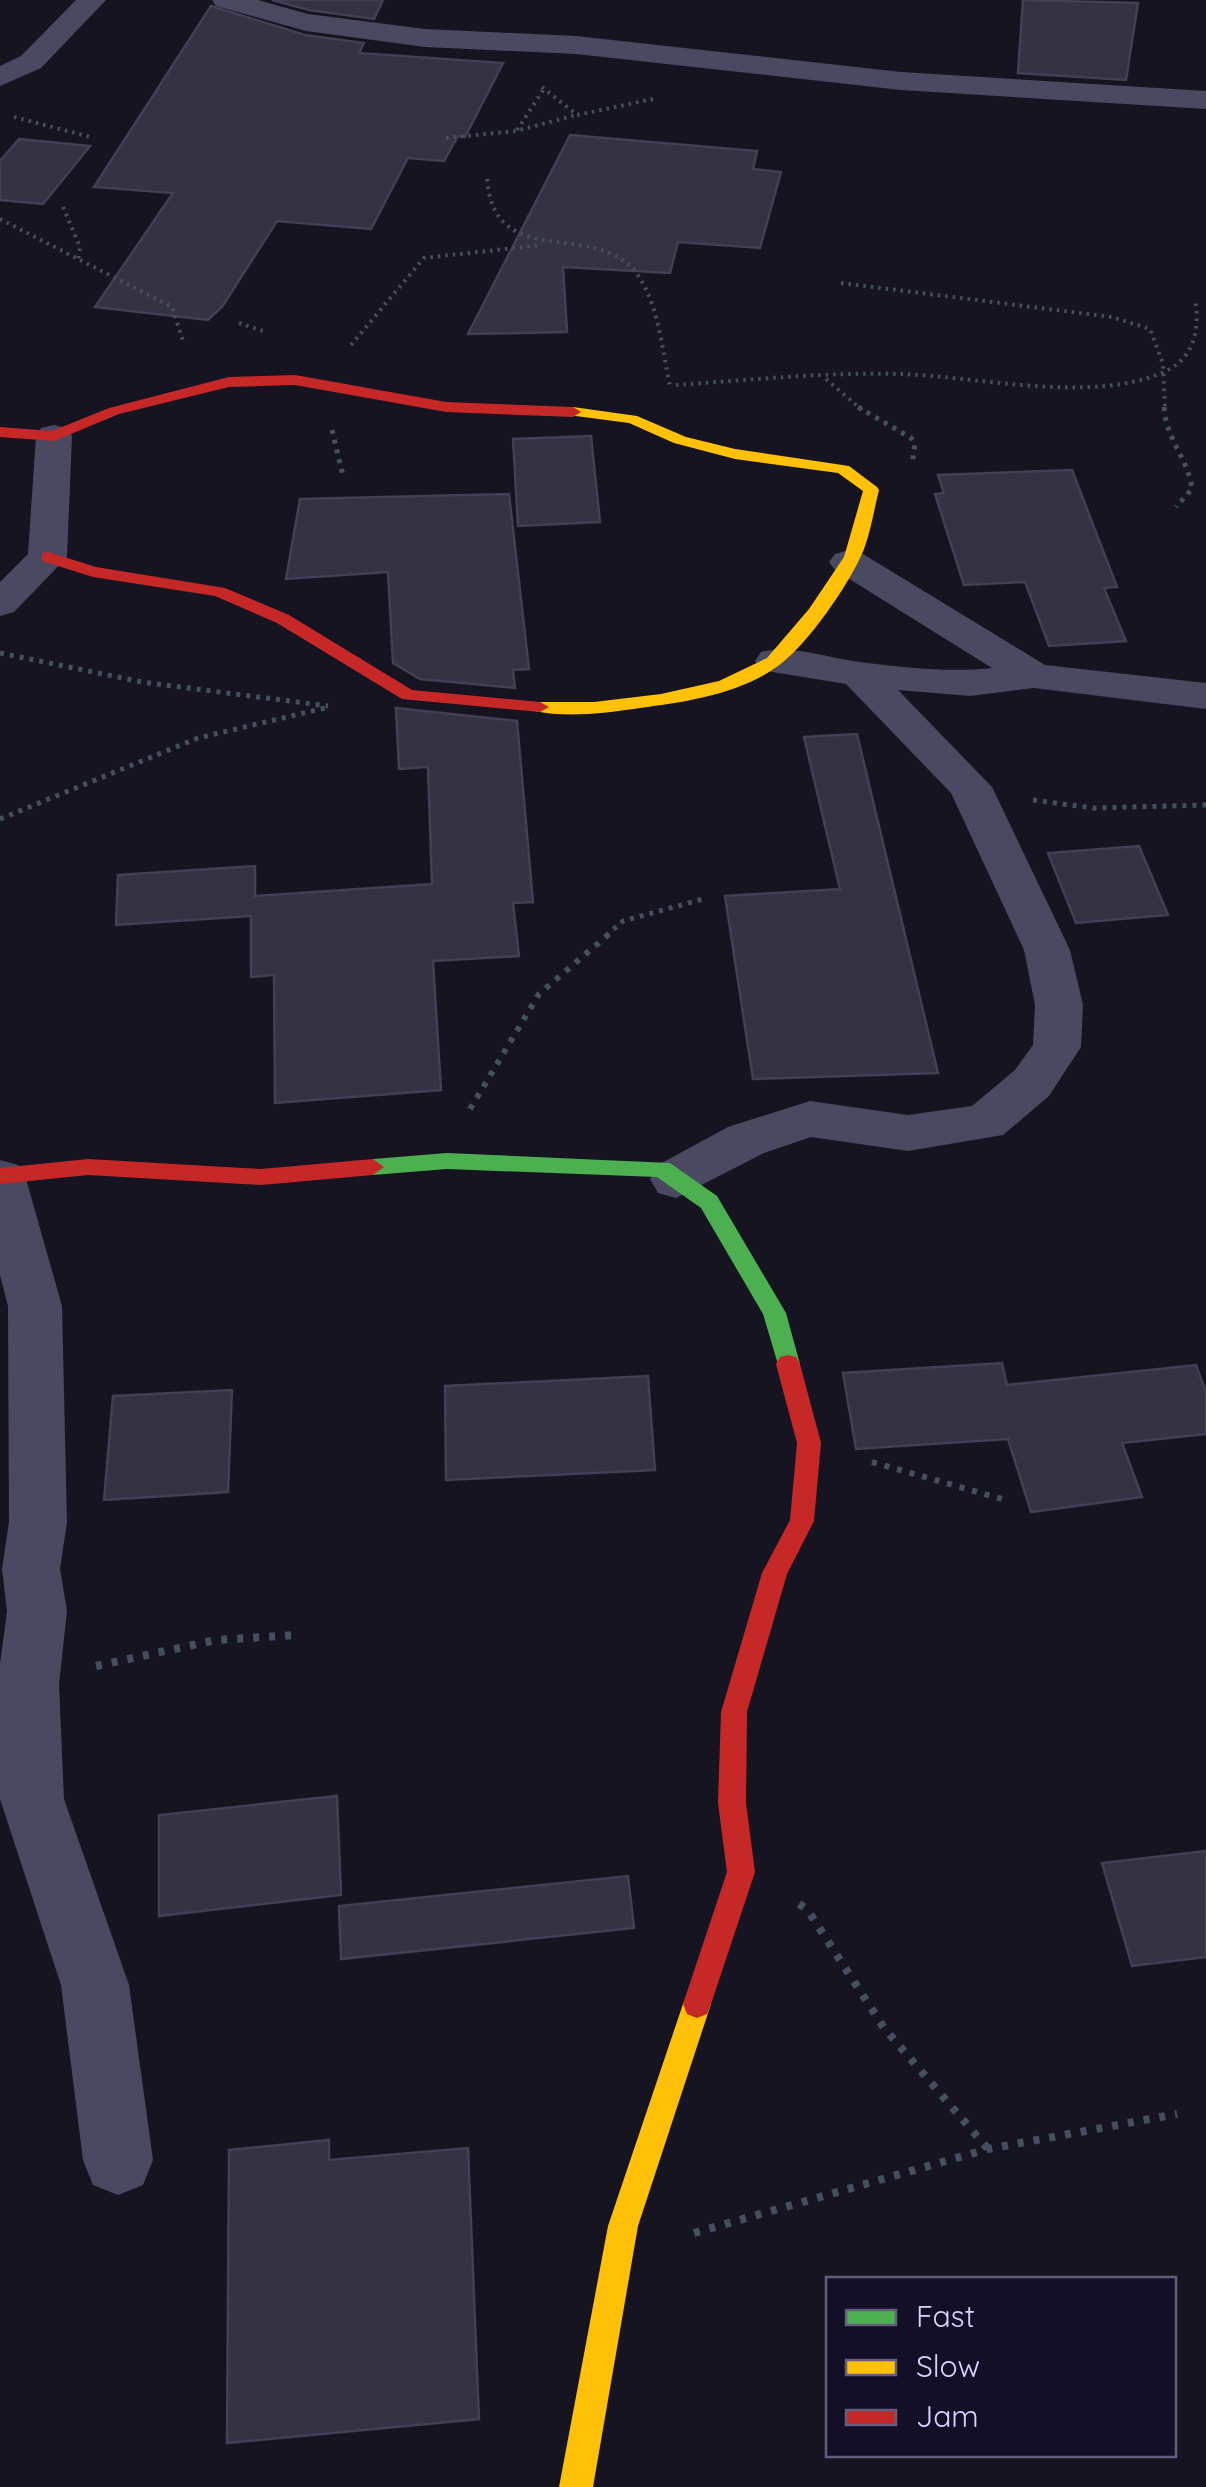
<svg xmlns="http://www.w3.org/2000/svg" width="1206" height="2487" font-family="Quicksand,sans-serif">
<rect width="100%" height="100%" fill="#161421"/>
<!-- building -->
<g fill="#343243" stroke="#433f54" stroke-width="2.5">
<polygon points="272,0 383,0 374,19 309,10"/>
<polygon points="1023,0 1138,3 1126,80 1018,73"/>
<polygon points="211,6 305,35 364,43 359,53 503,63 465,137 458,136 444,161 408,158 371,229 277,221 222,307 208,320 95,307 173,193 94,187"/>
<polygon points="570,135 757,151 753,169 781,172 760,248 678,242 670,273 563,267 567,332 468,334"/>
<polygon points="19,139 90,146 43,204 0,200 0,161"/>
<polygon points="591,436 600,522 518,526 513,439"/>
<polygon points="1072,470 1117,587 1104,588 1126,641 1049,646 1025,582 964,585 935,494 944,493 938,475"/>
<polygon points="509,494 529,669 513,670 515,688 420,679 393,663 388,572 286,579 300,499"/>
<polygon points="396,708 517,721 533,902 513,903 519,956 433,961 441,1090 275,1103 274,975 251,977 251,916 116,925 118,875 255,866 255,896 432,884 428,767 399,769"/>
<polygon points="857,734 938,1073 753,1079 725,896 840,889 804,737"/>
<polygon points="1139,846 1168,915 1076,923 1048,853"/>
<polygon points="1002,1363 1007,1385 1196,1365 1206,1392 1206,1434 1122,1443 1142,1497 1031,1512 1008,1439 856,1449 843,1373"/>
<polygon points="648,1376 655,1470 446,1480 445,1386"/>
<polygon points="232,1390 228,1492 104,1500 113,1396"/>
<polygon points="337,1796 341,1895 159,1916 159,1815"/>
<polygon points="1206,1851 1206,1957 1132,1966 1102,1863"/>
<polygon points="628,1876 634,1928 341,1959 339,1906"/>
<polygon points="329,2140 329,2160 468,2148 479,2419 227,2443 229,2150"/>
</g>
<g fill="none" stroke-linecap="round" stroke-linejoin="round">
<!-- path-far3 -->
<g stroke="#44505f" stroke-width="4" stroke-dasharray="2.5 5" stroke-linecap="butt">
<polyline points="542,87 577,115 653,99"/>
<polyline points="14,117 94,138"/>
<polyline points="517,130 544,89"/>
<polyline points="446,138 516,131 576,115"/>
<path d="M487,179C494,270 588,222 632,268C658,296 662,350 670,386"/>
<polyline points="63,207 80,247 78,260"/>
<polyline points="0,219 172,307 184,344"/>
<polyline points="841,283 1112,317 1150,329 1163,364 1165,410"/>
<polyline points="239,323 266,332"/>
<polyline points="351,345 424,258 541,245"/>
<polyline points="826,379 862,410"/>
<path d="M676,385C750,380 825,372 899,374C978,376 1092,405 1166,371C1195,357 1200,328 1195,299"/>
</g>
<!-- path-far2 -->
<g stroke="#44505f" stroke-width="5" stroke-dasharray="4 6" stroke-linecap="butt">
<polyline points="858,407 911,438 915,444 912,465"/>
<path d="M1164,407C1166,440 1188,458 1192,489L1176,507"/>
<polyline points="332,430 343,476"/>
<polyline points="0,653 142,682 328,706"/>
<polyline points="1033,800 1093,808 1206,805"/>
<polyline points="0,819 198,738 325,708"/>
<polyline points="606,936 623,921 703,899"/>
</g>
<!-- path-far1 -->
<g stroke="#44505f" stroke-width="6" stroke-dasharray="5 8" stroke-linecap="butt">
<polyline points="470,1109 539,994 609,934"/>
<polyline points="872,1462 1002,1499"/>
</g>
<!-- path -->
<g stroke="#44505f" stroke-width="8" stroke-dasharray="6 10" stroke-linecap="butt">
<polyline points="96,1666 216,1640 297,1635"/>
<polyline points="799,1904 807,1909 884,2028 988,2149"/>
<polyline points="694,2233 988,2149 1177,2114"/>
</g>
<!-- street -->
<g fill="#4a4962" fill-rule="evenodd">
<polygon points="76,0 106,0 41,68 0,86 0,66 21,56"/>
<polygon points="212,0 258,0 308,14 425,29 576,36 901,72 1206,91 1206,109 901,90 576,54 425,47 306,31 216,6"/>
<polygon points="54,425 67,428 72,436 67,557 14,612 0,616 0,582 28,554 36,436 41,428"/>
<path d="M849,550L863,554L1045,665L1206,683V709L1034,688L970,696L898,690L992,787L1070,950L1083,1005L1081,1047L1049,1096L1003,1135L908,1151L811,1137L764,1153L676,1198L658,1193L650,1179L658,1165L728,1127L810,1101L908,1115L972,1106L1015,1070L1033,1045L1035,1005L1024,950L951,793L846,684L761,670L755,661L761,652C789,645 823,656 853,661C897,667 948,673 992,668L835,570L829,562L835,554Z"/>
<polygon points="0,1160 18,1165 26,1179 62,1306 67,1522 60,1569 67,1611 59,1684 64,1799 129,1985 153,2160 143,2185 118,2195 93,2185 83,2160 61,1985 0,1799 0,1664 7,1611 2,1569 9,1522 8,1306 0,1275"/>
</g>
<!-- fast -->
<polygon fill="#4caf50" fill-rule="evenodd" points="447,1153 670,1163 717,1196 786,1313 800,1364 796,1371 780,1371 763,1314 701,1208 657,1177 447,1169 373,1175 362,1167 373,1159"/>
<!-- slow -->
<g fill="#ffc107" fill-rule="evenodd">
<path d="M573,407L637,416L686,437L735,449L849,466L877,487L879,490C874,510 871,530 864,549C851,582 807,646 778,666C740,694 686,702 640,708C607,713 567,718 534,711V703L540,702H594L661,694L719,681L767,658L809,609L844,557L863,491L838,473L735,459L674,443L629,423L568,415L565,412Z"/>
<polygon points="697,1990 707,1994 711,2004 638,2226 593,2487 559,2487 608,2226 683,2004 687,1994"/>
</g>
<!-- jam -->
<g fill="#c62828" fill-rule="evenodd">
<polygon points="295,375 446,402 573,407 581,412 573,417 446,412 295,385 229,387 119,414 54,441 0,437 0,427 52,431 109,408 229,377"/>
<polygon points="48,552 96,567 225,588 289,615 412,690 540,702 549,707 540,712 402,699 277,623 215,596 93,577 42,561 42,553"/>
<polygon points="88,1159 261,1169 373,1159 384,1167 373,1175 261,1185 88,1175 0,1184 0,1168"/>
<polygon points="788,1355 796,1357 800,1364 821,1443 814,1521 787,1574 747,1712 746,1803 755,1872 711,2004 707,2014 697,2018 687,2014 683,2004 727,1872 718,1803 721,1712 762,1573 790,1520 797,1443 776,1364 780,1357"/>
</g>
</g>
<!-- legend -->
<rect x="826" y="2277" width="350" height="180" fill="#130f26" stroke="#625e7d" stroke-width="2.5"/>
<rect x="846" y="2310" width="50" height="15" fill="#4caf50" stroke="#625e7d" stroke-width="2.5"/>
<text x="916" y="2327" font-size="30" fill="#d9d4ff">Fast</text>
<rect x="846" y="2360" width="50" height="15" fill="#ffc107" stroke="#625e7d" stroke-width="2.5"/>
<text x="916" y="2377" font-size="30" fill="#d9d4ff">Slow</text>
<rect x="846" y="2410" width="50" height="15" fill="#c62828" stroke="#625e7d" stroke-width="2.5"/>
<text x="916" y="2427" font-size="30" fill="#d9d4ff">Jam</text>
</svg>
